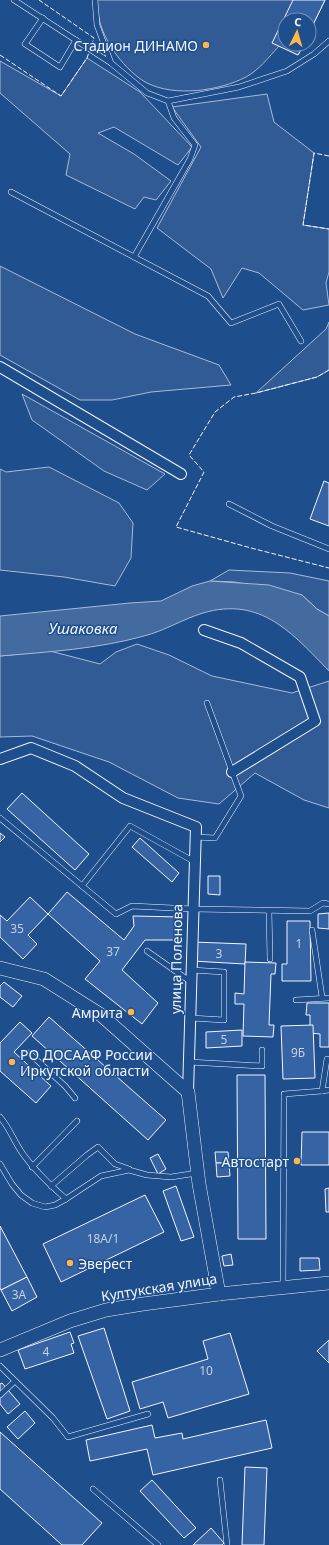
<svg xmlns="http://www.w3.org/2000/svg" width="329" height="1545" font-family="'Noto Sans',sans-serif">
<rect width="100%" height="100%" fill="#1f4e8c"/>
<!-- green -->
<g fill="#305b95" stroke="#a8bbd7">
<path d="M97,0H325L309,33V20H285V44H304L298,55L279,46C269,57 259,70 246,77C219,91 175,97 147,83C126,72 103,41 99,18C97,13 98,6 97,0Z"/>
<polygon points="87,58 140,92 192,147 178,165 114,127 98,133 134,154 171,181 156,200 144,197 135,209 66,175 70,154 0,93 0,61 61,96"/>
<polygon points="267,94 274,122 314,153 303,225 329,229 329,272 326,283 329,305 303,310 259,273 242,268 223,298 211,269 157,228 201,147 172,107"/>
<polygon points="0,266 135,334 219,365 231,385 151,392 112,400 80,400 0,355"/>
<polygon points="329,322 329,370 317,377 256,393 326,329"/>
<polygon points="22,394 165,474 147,490 104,471 32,420"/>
<polygon points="49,467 119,503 133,523 131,558 115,586 64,577 0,570 0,469 6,472"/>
<polygon points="229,570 290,573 329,581 329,616 317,609 302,595 235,582 210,581"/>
<polygon points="137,644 169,655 212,676 292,693 329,681 329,808 304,800 255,773 219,804 178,798 109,762 32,736 0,737 0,656 50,651 100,664 116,652"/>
</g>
<!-- water -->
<path fill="#446ba0" stroke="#a8bbd7" d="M210,581L269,585L302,595L317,609L329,616V671C292,633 261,596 203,613C183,619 164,631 144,636C97,649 48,652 0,656V616L130,603L161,601L192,586Z"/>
<!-- building -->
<g fill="#3563a3" stroke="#f2f6ff">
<polygon points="293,0 325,0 309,33 309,20 285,20 285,44 304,44 298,55 272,43"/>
<polygon points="324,481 329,483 329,526 310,519"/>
<polygon points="22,793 89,854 75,870 7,809"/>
<polygon points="0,833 5,837 0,842"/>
<polygon points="140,838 179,873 172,882 132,847"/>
<polygon points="208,876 220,876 220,895 208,894"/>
<polygon points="67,892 124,940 134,926 133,916 181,917 179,940 145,940 122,970 158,1003 142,1024 85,979 100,961 48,914"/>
<polygon points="30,897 48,914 28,935 37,944 23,959 0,937 0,915 7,921"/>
<polygon points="329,913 329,929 318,928 318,914"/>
<polygon points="287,921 310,921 311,981 282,981 282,964 287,964"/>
<polygon points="193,942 246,944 245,964 192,961"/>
<polygon points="245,962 276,963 275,974 271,974 269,1025 274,1025 273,1037 243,1036 244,1004 235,1004 235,993 244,994"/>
<polygon points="4,982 22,996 13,1007 0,997 0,986"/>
<polygon points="307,1003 329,1003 329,1047 320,1047 320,1034 310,1033 310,1015 306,1015"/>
<polygon points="49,1017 166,1120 148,1140 32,1036"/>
<polygon points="20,1022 32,1033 14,1052 51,1086 36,1103 0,1071 0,1043"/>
<polygon points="313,1025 315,1078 283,1079 281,1026"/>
<polygon points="242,1030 242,1046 206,1048 206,1032"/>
<polygon points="237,1075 265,1075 266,1239 238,1239"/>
<polygon points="302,1132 329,1132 329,1165 301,1165"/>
<polygon points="215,1152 228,1152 229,1163 216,1163"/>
<polygon points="158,1154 166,1169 158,1174 150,1158"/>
<polygon points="216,1163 229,1163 230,1176 217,1177"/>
<polygon points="176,1186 194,1237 181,1241 163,1191"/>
<polygon points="329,1188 329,1212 326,1212 325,1189"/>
<polygon points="145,1195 164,1232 61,1282 43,1244"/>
<polygon points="0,1226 27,1277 1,1290 0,1288"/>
<polygon points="231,1254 233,1265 224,1266 222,1256"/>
<polygon points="300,1258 319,1258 320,1270 300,1271"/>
<polygon points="27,1277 37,1297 12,1311 1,1290"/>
<polygon points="104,1328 130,1411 107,1419 78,1336"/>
<polygon points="70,1332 74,1343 71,1344 74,1353 25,1369 18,1350"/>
<polygon points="230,1333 249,1394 168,1418 163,1402 140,1409 132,1382 208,1359 203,1341"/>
<polygon points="329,1340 329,1363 317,1351"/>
<polygon points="2,1383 20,1404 8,1414 0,1404 0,1384"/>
<polygon points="25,1411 35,1423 18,1439 7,1427"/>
<polygon points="266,1420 272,1448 153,1475 147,1449 90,1461 86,1440 152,1425 155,1438 182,1433 183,1439"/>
<polygon points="0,1432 102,1523 82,1545 62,1545 0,1489"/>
<polygon points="245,1467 267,1468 264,1545 242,1545"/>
<polygon points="152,1480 196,1528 184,1538 140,1491"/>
<polygon points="211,1528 224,1543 222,1545 193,1545"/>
</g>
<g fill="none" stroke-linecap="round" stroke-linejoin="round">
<defs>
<g id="service">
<polyline points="14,0 111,63 147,93 168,101 239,87 287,71 314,54 329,41"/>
<polyline points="95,0 97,25 111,63"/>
<polyline points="43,18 25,44 60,67 76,40"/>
<polyline points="11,192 208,296 231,323 279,304 301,341"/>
<polyline points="134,257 190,159 195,145 174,118 168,101"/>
<polyline points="229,504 272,526 329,549"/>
<polyline points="0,818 116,914 132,906 193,909 310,911 323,903 329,904"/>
<polyline points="195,837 215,838 241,796 207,703"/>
<polyline points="82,886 130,826 195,862"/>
<polyline points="269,911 270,959"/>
<polyline points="312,930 322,997"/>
<polyline points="147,951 191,982"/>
<polyline points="296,1000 329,998"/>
<polyline points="191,1018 224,1020 224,972 191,970"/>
<polyline points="29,1053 65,1086 75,1098"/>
<polyline points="189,1062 262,1066 262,1050"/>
<polyline points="322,1091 329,1090"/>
<path d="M0,1117C10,1128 14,1142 23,1154C35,1171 50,1185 66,1199"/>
<polyline points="0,1164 12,1184 21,1195 32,1203 45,1207 55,1205 66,1199 101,1176 129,1170 147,1175 171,1177 197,1173"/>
<polyline points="32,1167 77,1121"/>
<polyline points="51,1186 87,1155 98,1147 115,1164 129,1169"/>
<polyline points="283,1287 284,1094 322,1091 327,1059"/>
<polyline points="0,1366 53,1418 68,1437 148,1414"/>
<polyline points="0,1395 15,1381"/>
<polyline points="220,1480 227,1545"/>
<polyline points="93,1489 158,1545"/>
</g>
<g id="minor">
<polyline points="0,367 181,474"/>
<polyline points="204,630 241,643 300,677 315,721 232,772"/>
<polyline points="0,759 31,748 75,766 123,798 196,827 188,1092"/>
</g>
<g id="tertiary">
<polyline points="0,968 44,979 101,1015 188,1092 199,1184 219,1294"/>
<polyline points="0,1350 70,1321 106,1310 143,1304 219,1294 329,1283"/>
</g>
</defs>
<!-- service casing -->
<use href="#service" stroke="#f2f6ff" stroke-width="6"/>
<!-- minor casing -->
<use href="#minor" stroke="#f2f6ff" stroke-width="12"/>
<!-- tertiary casing -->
<use href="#tertiary" stroke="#f2f6ff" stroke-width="14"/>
<!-- service -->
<use href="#service" stroke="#1f4e8c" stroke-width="5"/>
<!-- minor -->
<use href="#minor" stroke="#1f4e8c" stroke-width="10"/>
<!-- tertiary -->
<use href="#tertiary" stroke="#1f4e8c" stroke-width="13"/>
<!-- fence -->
<g stroke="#f2f6ff" stroke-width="1" stroke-dasharray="5 2" stroke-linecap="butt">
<polyline points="0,55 61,96 87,58 94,38 39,0"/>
<polyline points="329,156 314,153 303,225 329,229"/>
<polyline points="329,370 317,377 256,393 234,397 215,412 189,455 204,472 176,527 251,548 329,568"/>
</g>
</g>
<!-- markers -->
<g fill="#ffb74d" stroke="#1f4e8c" stroke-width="1.5">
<circle cx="206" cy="45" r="4"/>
<circle cx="131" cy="1012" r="4"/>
<circle cx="12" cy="1062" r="4"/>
<circle cx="297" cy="1161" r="4"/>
<circle cx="70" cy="1263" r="4"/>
</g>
<g text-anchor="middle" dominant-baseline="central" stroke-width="3" stroke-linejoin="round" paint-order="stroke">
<!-- number labels -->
<g font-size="12" fill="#c3d1e8">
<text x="17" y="928">35</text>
<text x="299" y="943">1</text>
<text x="113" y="951">37</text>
<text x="219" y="953">3</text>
<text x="224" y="1039">5</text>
<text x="298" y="1052">9Б</text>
<text x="103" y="1238">18А/1</text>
<text x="19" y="1294">3А</text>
<text x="46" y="1351">4</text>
<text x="206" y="1370">10</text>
</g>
<!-- poi labels -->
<g font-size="14" fill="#f2f6ff" stroke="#1f4e8c" text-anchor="end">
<text x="198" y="45">Стадион ДИНАМО</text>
<text x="123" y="1012">Амрита</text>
<text x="20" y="1054" text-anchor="start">РО ДОСААФ России<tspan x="20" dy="16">Иркутской области</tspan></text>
<text x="289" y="1161">Автостарт</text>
<text x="78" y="1263" text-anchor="start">Эверест</text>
</g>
<!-- street labels -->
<g font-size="14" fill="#f2f6ff" stroke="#1f4e8c">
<text transform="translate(176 959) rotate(-89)">улица Поленова</text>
<text transform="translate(159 1287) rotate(-9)">Култукская улица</text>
</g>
<!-- water labels -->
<g font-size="15" font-style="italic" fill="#f2f6ff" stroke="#1f4e8c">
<text x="83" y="628">Ушаковка</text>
</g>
</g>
<!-- north arrow -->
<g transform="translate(297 32) rotate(5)"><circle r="19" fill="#1f4e8c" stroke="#7391ba"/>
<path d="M0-3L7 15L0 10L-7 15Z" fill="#ffb74d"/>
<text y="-6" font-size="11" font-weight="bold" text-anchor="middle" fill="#f2f6ff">С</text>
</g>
</svg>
